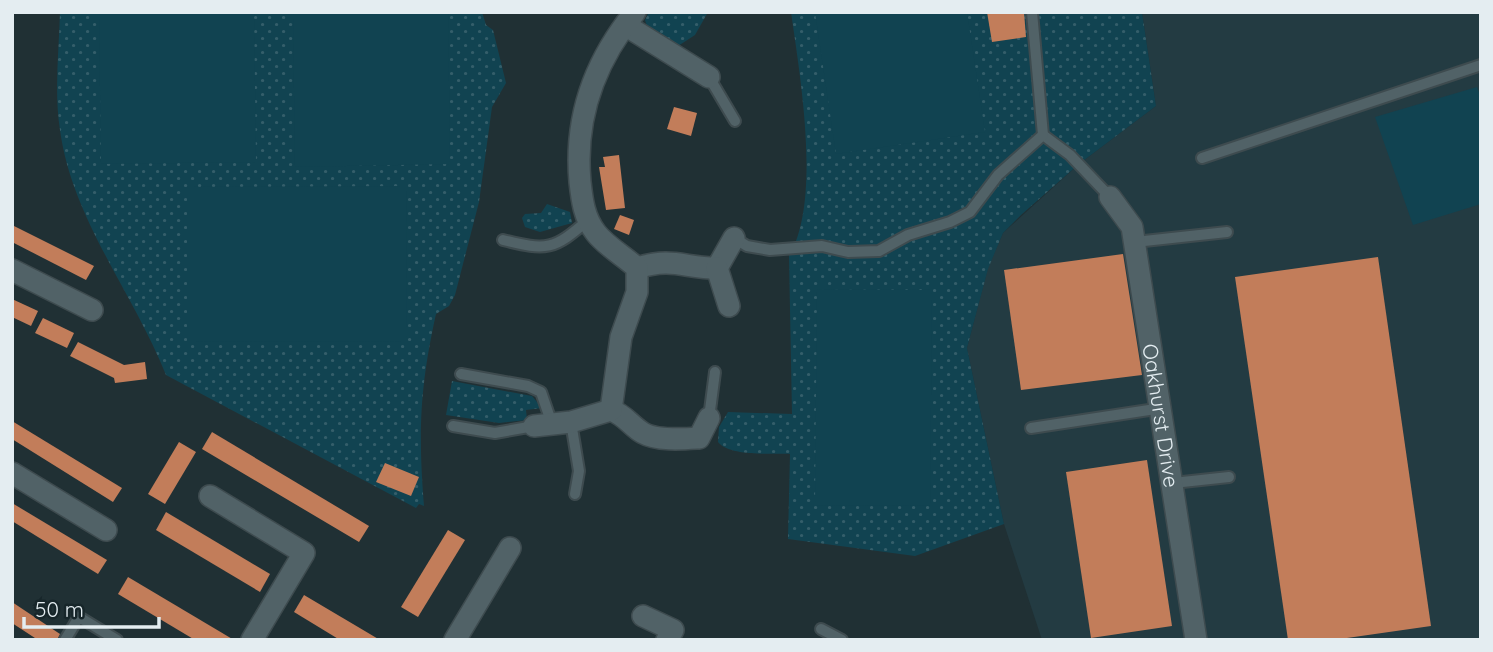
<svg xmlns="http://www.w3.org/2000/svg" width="1493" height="652" font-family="Quicksand,sans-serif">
<defs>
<pattern id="grass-dots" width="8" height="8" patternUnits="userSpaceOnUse" patternTransform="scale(1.75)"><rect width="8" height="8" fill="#114351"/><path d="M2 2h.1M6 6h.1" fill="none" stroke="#345e6a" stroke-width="1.8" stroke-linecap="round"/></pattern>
</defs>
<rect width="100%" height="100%" fill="#203034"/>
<!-- built -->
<polygon fill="#233b42" points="1142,12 1481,12 1481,640 1042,640 1004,524 967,348 988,268 1003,233 1079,164 1156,106"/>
<!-- grass -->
<g fill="url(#grass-dots)">
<path d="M60,12H482L486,25L493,30L506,83L492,107L479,202L455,295L449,306L436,314C420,386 418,432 424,506L419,504L416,508L166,375C134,294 72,219 60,130C54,92 59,51 60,12Z"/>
<polygon points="649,12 708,12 695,35 678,46 647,26 645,20"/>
<path d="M791,12H1142L1156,106L1079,164L1021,215L1003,233L988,269L967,348L1004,524L915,556L788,539L790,454C772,453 730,457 718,442L719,427L728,412L792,414L789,256C822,200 800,76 791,12Z"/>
<polygon points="547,204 570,212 572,223 540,232 525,227 522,218 525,214 541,213"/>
<polygon points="452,381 532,396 542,408 526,410 527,420 499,423 446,415"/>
</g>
<!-- garden -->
<g fill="#114351">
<polygon points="99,12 254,12 256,162 101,164"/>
<polygon points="293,12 448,12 450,164 295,167"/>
<polygon points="815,12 967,12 985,132 836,154"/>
<polygon points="1477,87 1481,98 1481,204 1413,225 1375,117"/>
<polygon points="406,186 407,341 187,342 187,187"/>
<polygon points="817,289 932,290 930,506 815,505"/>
</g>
<!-- building -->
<g fill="#c27d5a">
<polygon points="987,12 1024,12 1026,37 992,42"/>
<polygon points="674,107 697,113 691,136 667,129"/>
<polygon points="619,155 625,208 606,210 599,167 605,167 603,157"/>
<polygon points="620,215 634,220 629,235 614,229"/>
<polygon points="12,225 94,266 86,280 12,242"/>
<polygon points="1123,254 1142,375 1021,390 1004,270"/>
<polygon points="1378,257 1431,626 1333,640 1288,640 1235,277"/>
<polygon points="12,299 38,311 31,326 12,317"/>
<polygon points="43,318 74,333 67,348 35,333"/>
<polygon points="78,342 124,365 145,362 147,379 115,383 114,378 70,356"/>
<polygon points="12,421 122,488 113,502 12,439"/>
<polygon points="212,432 369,526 359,542 202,449"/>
<polygon points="179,442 196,452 165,504 148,494"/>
<polygon points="1147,460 1172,626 1091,638 1066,472"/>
<polygon points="385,463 419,477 411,496 376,482"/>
<polygon points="12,503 107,560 98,574 12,521"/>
<polygon points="166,512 270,574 260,592 156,530"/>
<polygon points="448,530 465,540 418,617 401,607"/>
<polygon points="128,577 234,640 195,640 118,594"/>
<polygon points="304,595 380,640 340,640 294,612"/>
<polygon points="12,602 60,634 57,640 38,640 12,623"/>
</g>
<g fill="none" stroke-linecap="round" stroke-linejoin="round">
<defs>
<g id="lane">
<polyline points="709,77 735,121"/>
<polyline points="1043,135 1070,155 1110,197"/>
<polyline points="1202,158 1481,65"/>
<polyline points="734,238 747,246 770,250 822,246 848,252 879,251 908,235 950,222 970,212 998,175 1043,135 1032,12"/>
<path d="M503,240C547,251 554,250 588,220"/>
<polyline points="1135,242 1227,232"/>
<polyline points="461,374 528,386 541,392 552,424"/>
<polyline points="709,418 715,372"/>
<polyline points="571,422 579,471 575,494"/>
<polyline points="453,426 495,433 534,426"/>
<polyline points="1031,428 1162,408"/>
<polyline points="1173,483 1229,477"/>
<polyline points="821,629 842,640"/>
<polyline points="65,640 79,617 117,640"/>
</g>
<g id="street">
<polyline points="625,25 709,77"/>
<path id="s1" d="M1110,197L1132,227L1196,640"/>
<path d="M637,268C673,257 684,268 717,268L734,238"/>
<polyline points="717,268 729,306"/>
<polyline points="12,270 92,310"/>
<path d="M611,410C625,415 631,426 643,433C657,441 683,439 699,438L709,418"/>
<path d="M534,426L571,422L611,410L621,337L637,292V268C624,256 606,246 596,233C584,218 582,200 580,182C574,117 594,62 635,12"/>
<polyline points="12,473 106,530"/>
<polyline points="210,496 304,553 252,640"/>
<polyline points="643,616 673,630 667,640"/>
<polyline points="455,640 510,548"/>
</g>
</defs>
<!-- lane casing -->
<use href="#lane" stroke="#3e4b4f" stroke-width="14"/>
<!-- street casing -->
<use href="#street" stroke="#3e4b4f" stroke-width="24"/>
<!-- lane -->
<use href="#lane" stroke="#516267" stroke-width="10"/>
<!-- street -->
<use href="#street" stroke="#516267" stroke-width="21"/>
</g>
<g text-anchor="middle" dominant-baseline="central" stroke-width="7" stroke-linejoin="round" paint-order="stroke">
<!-- street labels -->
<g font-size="21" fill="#e4edf1" stroke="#17262a">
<text stroke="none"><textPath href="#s1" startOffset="228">Oakhurst Drive</textPath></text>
</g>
</g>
<!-- border -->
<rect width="1493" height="652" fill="none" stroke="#e4edf1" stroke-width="28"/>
<!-- scale -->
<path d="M24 617v10h135v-10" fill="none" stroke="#e4edf1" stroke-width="3.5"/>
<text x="35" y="617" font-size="21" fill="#e4edf1" stroke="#17262a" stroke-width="5" paint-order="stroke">50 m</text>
</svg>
